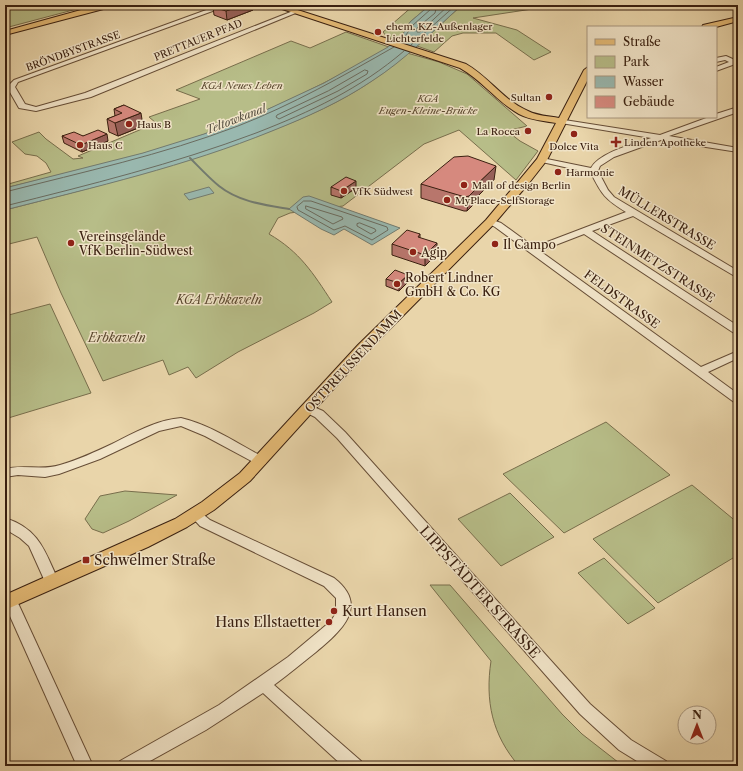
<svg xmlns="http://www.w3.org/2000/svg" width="743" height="771" font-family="'Libre Caslon Text',serif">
<rect width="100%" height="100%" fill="#e9d5aa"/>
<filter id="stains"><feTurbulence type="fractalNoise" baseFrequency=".005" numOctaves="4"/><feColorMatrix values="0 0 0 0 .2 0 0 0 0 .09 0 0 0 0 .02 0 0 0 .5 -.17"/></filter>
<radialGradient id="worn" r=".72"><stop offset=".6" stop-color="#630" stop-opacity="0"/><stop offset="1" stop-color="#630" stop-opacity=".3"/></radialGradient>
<!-- green -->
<g fill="#b7bd88" stroke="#786e4c">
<polygon points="5,5 92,5 5,28"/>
<polygon points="414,5 430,5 410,22 403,34 397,40 387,37 383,32"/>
<polygon points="462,5 577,5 570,8 552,6 473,18 517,30 551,52 534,60 496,33 463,33 452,36 434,52 417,46"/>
<path d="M346,32L389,47C330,82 269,112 205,134C140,157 72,172 5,188V185L51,172L46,163L37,156L25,154L12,142L39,132L46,139L73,159L83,158L78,156L156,123L149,117L200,99L176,90L291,41L310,48Z"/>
<path d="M407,53L439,62L467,74L527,126L507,131L520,141L538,151L516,180L459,130L424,144L343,206L290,213L278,218L269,234C300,252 313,273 332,302L314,313L238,352L196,378L188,367L169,375L163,360L103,381L61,293L37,237L5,245V210C90,188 175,167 257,136C311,116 364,93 407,53Z"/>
<polygon points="50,304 91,393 5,419 5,316"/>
<polygon points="606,422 670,475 564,533 503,474"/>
<polygon points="692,485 738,523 738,555 658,603 593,539"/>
<polygon points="125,491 177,495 129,521 103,533 92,529 85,519 100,496"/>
<polygon points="510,493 554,537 501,566 458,519"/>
<polygon points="604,558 655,608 628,624 578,573"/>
<path d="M430,585H450L562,714L582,734L623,766H519C492,735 485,701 491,661Z"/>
</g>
<!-- water -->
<g fill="#99b8af" stroke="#737b6f">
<path d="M430,5H462C433,31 405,60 372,81C341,102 307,117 272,131C186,166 95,187 5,210V188L143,153L204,134L264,111L324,83L388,47L403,34L410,22Z"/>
<polygon points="209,187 214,193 189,200 184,194"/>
<polygon points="309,196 312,197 400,228 372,245 344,229 334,235 321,229 289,209 303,197"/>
</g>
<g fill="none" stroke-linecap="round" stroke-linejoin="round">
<!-- shore -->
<g stroke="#6a6c60" stroke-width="1">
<polyline points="437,5 435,13 417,28 417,32 420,32 449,5"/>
<polyline points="401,42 413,25 431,9 432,5"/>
<polyline points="411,45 456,5"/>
<polygon points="365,70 368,71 367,74 338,91 279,119 276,117 277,115 328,91"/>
<path d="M5,192C83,172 162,155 238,126C292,105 343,76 394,47"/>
<polygon points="304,201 311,201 387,227 388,230 372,240 345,226 334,230 298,210 297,207"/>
<path d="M5,206C89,185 174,164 256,133C310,112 360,89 404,51"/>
<polygon points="306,206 342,217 343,219 333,224 306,209"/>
<polygon points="360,223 375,229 376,231 371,234 357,226 357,224"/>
</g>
<!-- stream -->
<path stroke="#737b6f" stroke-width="2" d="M190,158C199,167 209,178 219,186C239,202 265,205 289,209"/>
<defs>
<g id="minor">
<polygon points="220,5 229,5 18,82 15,87 25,104 36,107 85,93 293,11 298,12 91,97 36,111 19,108 7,87 14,80"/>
<polygon points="726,56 737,61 738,63 716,71 716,67 729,62 725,60 716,62 716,58"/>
<path d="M738,107V112L669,136L738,148V152L661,140L614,157L600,166L598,171L608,190L614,197L738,271V278L633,216L592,231L738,326V334L734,333L584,234L540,251L701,367L738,351V358L708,372L738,394V403L734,402L495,227L486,222L490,219L501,223L534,247L626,212C605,199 602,195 591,173L542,162L538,160L542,158L591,168C600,152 634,144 651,138L561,123H558V119L660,135L709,117H716V114Z"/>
<polygon points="309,405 323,411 345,432 590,704 631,740 666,761 668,766 645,766 619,750 580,714 337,438 315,417 305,412 303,409 305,406"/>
<path d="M181,418C211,425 238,444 265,458L267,461L265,464L261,465L257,464L205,436L181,426L159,431L100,459L59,474L45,477L18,475L5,477V469C23,464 42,471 60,465C78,460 95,452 112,444C134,433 156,420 181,418Z"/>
<path d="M195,509L199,511L210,520L334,578C370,606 341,631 316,652C302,663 289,674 274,685L361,761L363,766H343L263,693L206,730L141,766H118L120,761L219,705L288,657L331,621L336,613V598L324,586L200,526L189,514L191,511Z"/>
<path d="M5,518C40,529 45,552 59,582L57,586L52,588L47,586L29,546L20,538L5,529Z"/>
<polygon points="10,595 15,597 17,601 93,766 77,766 5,605 5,597"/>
</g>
<g id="major">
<polygon points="99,5 112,5 111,7 5,35 5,31"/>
<path d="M270,5H282L466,64C489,77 504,101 528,111C538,116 549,116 559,118L584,70L588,67V79L547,160L529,183L494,224L368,351L250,481L214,510L187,527L148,547L5,610V595L175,519L202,502L240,473L358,345L486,220L537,159L556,123C544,121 530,120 519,114C497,102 482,80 460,68Z"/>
<polygon points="738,17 738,21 716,27 702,27 703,25"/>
</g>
</defs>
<!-- minor casing -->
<use href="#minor" stroke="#664d36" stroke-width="2"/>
<!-- major casing -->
<use href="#major" stroke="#3a2010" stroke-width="2"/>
<!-- minor -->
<use href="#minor" fill="#f1e4c8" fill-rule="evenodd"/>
<!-- major -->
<use href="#major" fill="#e4ba75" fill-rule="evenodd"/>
</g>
<!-- wall -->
<g fill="#b8766c" stroke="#3a2010">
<polygon points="218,5 253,5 253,10 227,20 214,15 213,7"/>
<polygon points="124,105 143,126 118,136 109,132 107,119 115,116 114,109"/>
<polygon points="62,136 83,136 108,141 82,152 64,143"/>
<polygon points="494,180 475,199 475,203 467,211 464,211 421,198 421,184"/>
<polygon points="331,187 356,188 341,198 331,195"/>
<polygon points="420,234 420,238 437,254 425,266 392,255 392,244"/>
<polygon points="408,275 408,282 399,291 386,286 386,279"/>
</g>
<!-- shaded-wall -->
<g fill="#966058" stroke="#3a2010">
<polygon points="243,5 253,5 253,10 227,20 226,11"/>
<polygon points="141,113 143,126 118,136 115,123"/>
<polygon points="107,134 108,141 82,152 81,145"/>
<polygon points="496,166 494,180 475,199 475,203 467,211 469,196 473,188"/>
<polygon points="356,181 356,188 341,198 341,191"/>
<polygon points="437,243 437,254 425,266 425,255"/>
<polygon points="408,275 408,282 399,291 399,283"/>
</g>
<!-- building -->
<g fill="#d6897e" stroke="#3a2010">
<polygon points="218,5 243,5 226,11 213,7"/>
<polygon points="124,105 141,113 115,123 107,119 122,113 114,109"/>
<polygon points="98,130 107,134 81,145 62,136 74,132 83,136"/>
<polygon points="468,156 496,166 473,188 476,189 469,196 465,197 421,184 454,157"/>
<polygon points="346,177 356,181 341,191 331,187"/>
<polygon points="407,230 420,234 418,237 437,243 425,255 392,244"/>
<polygon points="395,270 408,275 399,283 386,279"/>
</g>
<!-- markers -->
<g fill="#8f2418" stroke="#f1e4c8" stroke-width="1.5">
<circle cx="378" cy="32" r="4"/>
<circle cx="549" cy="97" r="4"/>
<circle cx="129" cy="124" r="4"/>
<circle cx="528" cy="131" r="4"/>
<circle cx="574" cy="134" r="4"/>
<path d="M614 136h4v4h4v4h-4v4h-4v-4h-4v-4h4z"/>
<circle cx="80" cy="145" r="4"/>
<circle cx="558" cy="172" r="4"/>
<circle cx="464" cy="185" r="4"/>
<circle cx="344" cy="191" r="4"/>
<circle cx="447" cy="200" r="4"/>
<circle cx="71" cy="243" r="4"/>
<circle cx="495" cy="244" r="4"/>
<circle cx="413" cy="252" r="4"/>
<circle cx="397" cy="284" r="4"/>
<rect x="82" y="556" width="8" height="8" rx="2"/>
<circle cx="334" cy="611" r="4"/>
<circle cx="329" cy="622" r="4"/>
</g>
<g text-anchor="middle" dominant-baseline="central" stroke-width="3" stroke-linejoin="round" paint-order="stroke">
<!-- far-poi labels -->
<g font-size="10" fill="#3a2010" stroke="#f1e4c8" text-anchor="start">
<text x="386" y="26">ehem. KZ-Außenlager<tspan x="386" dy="12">Lichterfelde</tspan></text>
<text x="541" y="97" text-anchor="end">Sultan</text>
<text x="137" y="124">Haus B</text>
<text x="520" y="131" text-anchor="end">La Rocca</text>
<text x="624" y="142">Linden Apotheke</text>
<text x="88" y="145">Haus C</text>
<text x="574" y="146" text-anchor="middle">Dolce Vita</text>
<text x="566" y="172">Harmonie</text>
<text x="472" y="185">Mall of design Berlin</text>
<text x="352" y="191">VfK Südwest</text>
<text x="455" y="200">MyPlace-SelfStorage</text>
</g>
<!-- far-street labels -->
<g font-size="10" fill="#3a2010" stroke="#f1e4c8">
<text transform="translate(198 40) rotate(-22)">PRETTAUER PFAD</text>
<text transform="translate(73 51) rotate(-20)">BRÖNDBYSTRASSE</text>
</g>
<!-- far-park labels -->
<g font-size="10" font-style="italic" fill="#59472e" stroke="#f1e4c8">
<text x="242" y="85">KGA Neues Leben</text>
<text x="428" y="98">KGA<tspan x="428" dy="12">Eugen-Kleine-Brücke</tspan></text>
</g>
<!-- far-water labels -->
<g font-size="11" font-style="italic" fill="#564e40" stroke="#f1e4c8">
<text transform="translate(236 119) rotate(-21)">Teltowkanal</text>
</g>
<!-- street labels -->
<g font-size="12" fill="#3a2010" stroke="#f1e4c8">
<text transform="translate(667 218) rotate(31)">MÜLLERSTRASSE</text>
<text transform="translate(658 263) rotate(33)">STEINMETZSTRASSE</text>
<text transform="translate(622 299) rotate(36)">FELDSTRASSE</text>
<text transform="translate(353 361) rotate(-47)">OSTPREUSSENDAMM</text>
</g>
<!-- poi labels -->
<g font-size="12" fill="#3a2010" stroke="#f1e4c8" text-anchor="start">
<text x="79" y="236">Vereinsgelände<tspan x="79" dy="14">VfK Berlin-Südwest</tspan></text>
<text x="503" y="244">Il Campo</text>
<text x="421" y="252">Agip</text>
<text x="405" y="277">Robert Lindner<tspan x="405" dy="14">GmbH &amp; Co. KG</tspan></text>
</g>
<!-- park labels -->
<g font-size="12" font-style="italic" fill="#59472e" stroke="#f1e4c8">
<text x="219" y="299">KGA Erbkaveln</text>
<text x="117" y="337">Erbkaveln</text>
</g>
<!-- near-poi labels -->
<g font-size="14" fill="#3a2010" stroke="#f1e4c8" text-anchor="start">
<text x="94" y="560">Schwelmer Straße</text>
<text x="342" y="611">Kurt Hansen</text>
<text x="321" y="622" text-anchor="end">Hans Ellstaetter</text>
</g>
<!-- near-street labels -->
<g font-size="14" fill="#3a2010" stroke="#f1e4c8">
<text transform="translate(480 592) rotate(48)">LIPPSTÄDTER STRASSE</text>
</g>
</g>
<!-- margin -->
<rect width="743" height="771" fill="none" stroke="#e9d5aa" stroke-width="20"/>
<rect x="6" y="6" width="731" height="759" fill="none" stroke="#3a2010" stroke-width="2"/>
<rect x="10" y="10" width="723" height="751" fill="none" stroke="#3a2010"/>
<!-- legend -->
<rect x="587" y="26" width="130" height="92" fill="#f1e4c8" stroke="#a8967e"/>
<rect x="595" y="39" width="20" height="6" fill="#e4ba75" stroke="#a8967e"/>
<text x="623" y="46" font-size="12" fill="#3a2010">Straße</text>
<rect x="595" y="56" width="20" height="12" fill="#b7bd88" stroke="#a8967e"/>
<text x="623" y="66" font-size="12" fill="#3a2010">Park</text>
<rect x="595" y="76" width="20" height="12" fill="#99b8af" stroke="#a8967e"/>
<text x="623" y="86" font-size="12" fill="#3a2010">Wasser</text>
<rect x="595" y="96" width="20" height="12" fill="#d6897e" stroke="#a8967e"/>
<text x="623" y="106" font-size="12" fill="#3a2010">Gebäude</text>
<!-- north arrow -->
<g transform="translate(697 725)"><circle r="19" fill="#f1e4c8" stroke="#a8967e"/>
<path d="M0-3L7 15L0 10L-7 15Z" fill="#8f2418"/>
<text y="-6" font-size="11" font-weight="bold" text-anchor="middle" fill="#3a2010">N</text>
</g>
<rect width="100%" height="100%" filter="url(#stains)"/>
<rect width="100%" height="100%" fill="url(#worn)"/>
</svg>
